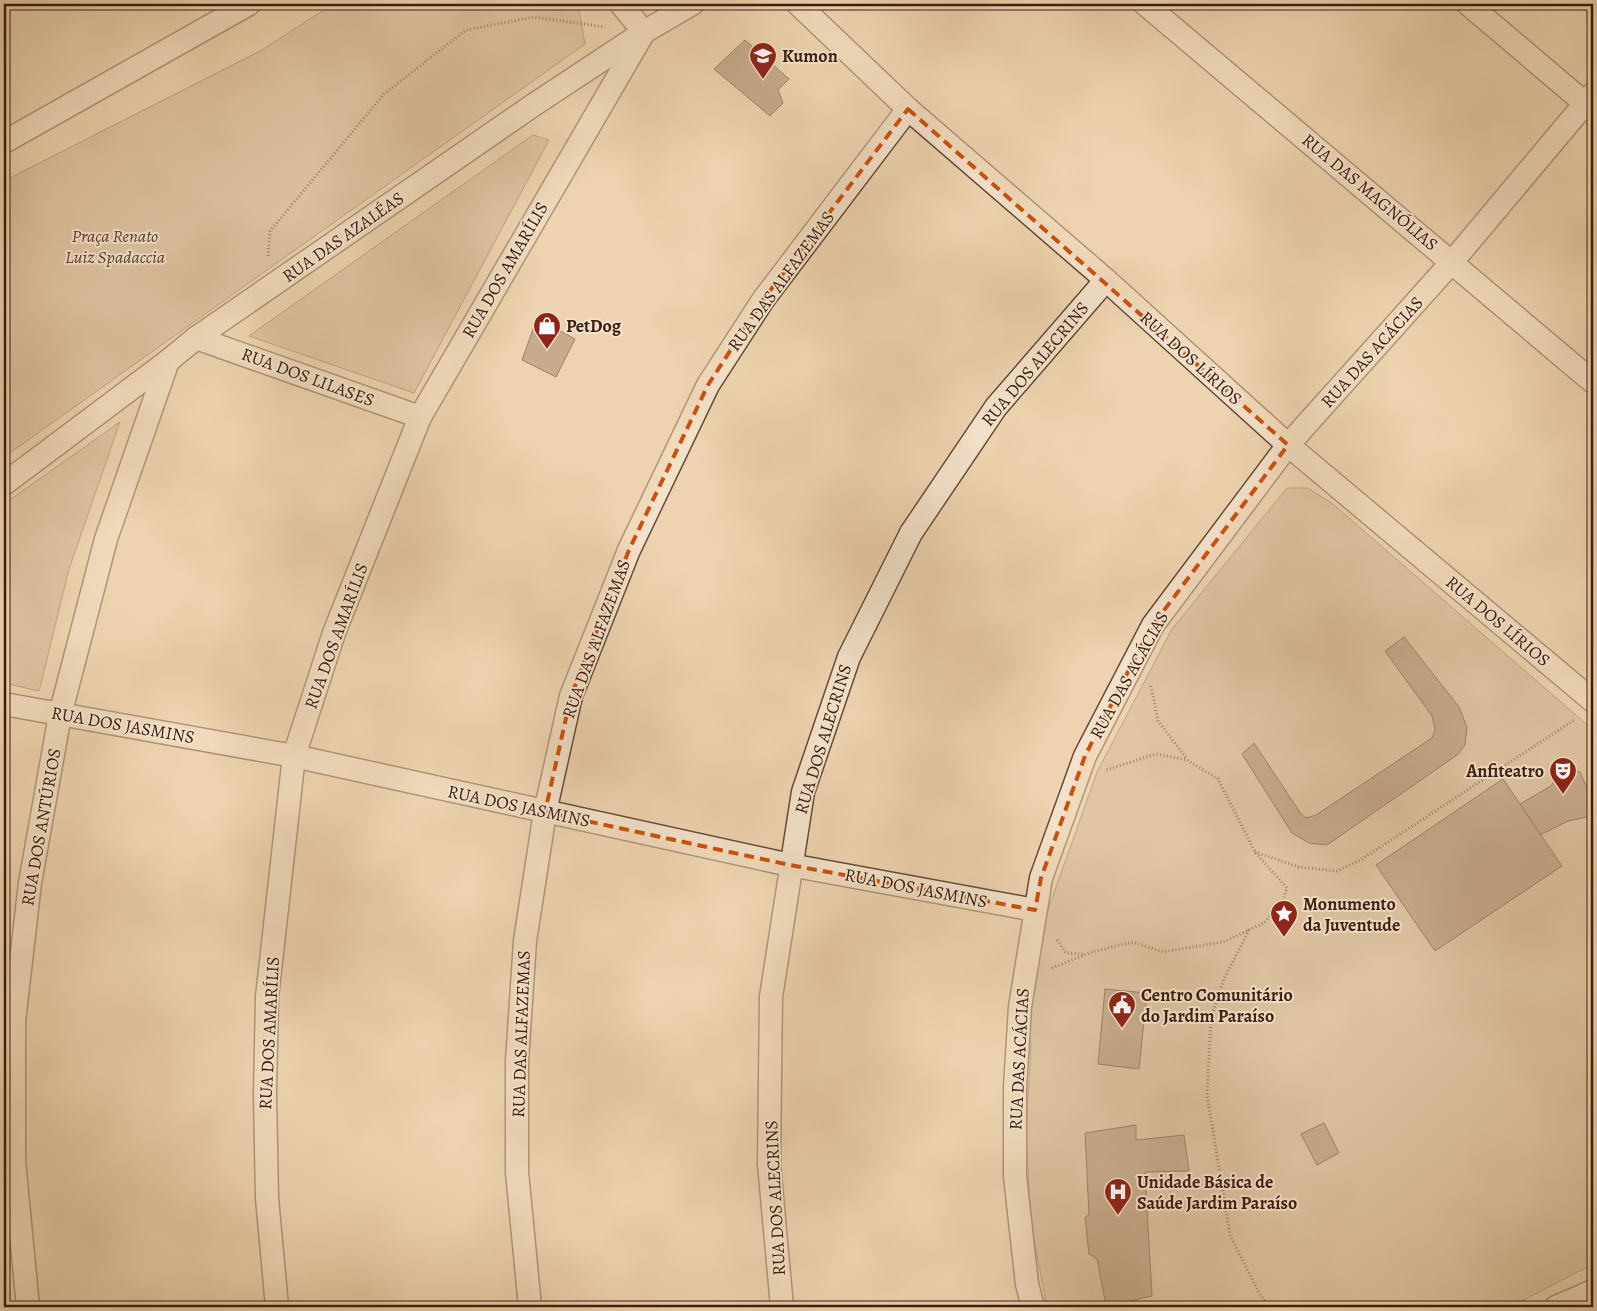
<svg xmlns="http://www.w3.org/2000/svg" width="1597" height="1311" font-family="Alegreya,serif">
<rect width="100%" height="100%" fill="#edd3af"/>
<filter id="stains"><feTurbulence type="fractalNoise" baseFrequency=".004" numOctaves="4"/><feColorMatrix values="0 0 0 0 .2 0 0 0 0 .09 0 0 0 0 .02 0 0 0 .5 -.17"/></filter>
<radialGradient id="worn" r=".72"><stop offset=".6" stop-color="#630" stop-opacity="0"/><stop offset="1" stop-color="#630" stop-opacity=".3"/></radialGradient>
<!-- green -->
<g fill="#cfb494" stroke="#866852">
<polygon points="333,4 578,4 585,44 4,457 4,181 262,50"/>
<polygon points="533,135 549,140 414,393 249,336"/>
<polygon points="120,422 69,569 39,691 4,683 4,504"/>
<polygon points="1287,488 1308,488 1334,505 1593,730 1593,1264 1510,1307 1047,1307 1031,1225 1026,1132 1031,1047 1023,980 1097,772 1172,629"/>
</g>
<!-- building -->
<g fill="#987b62" stroke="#3c1c0f">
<polygon points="745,40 789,79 778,90 783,103 770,116 714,69"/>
<polygon points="537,318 575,339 556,377 522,360"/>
<polygon points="1404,637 1459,707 1467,727 1465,745 1457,755 1327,845 1309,843 1292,833 1242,754 1254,743 1301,814 1306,818 1316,815 1432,738 1435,730 1432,716 1385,651"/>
<polygon points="1564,766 1580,772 1593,802 1592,816 1568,821 1540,835 1520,804 1551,786"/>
<polygon points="1503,779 1562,866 1435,951 1376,865"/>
<polygon points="1105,989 1147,993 1139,1069 1098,1064"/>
<polygon points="1324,1123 1339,1153 1317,1165 1301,1134"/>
<polygon points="1136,1125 1136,1140 1184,1135 1189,1171 1145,1172 1152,1296 1106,1306 1097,1259 1089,1254 1085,1217 1089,1215 1085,1133"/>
</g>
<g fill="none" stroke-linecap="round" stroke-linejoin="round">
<defs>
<g id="minor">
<polyline points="798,4 908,109 1106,280 1288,445 1593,701"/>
<polyline points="1145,4 1593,382"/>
<polyline points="1468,4 1593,110"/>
<polyline points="4,142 249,4"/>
<polyline points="196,338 420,417"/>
<polyline points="4,484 168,361 196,338 532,106 644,32 692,4"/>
<polyline points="4,704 294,756 790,865 1035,910"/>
<polyline points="28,1307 14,1161 14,1021 30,883 60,715 106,539 168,361"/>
<polyline points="277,1307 267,1198 265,1094 267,997 294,756 334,633 420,417 644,32 621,4"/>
<polyline points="530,1307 517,1172 517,1061 525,941 545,812 571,696 629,550 708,385 763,300 908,109"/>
<polyline points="782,1307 769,1164 771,997 803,792 849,657 911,533 996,407 1106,280"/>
<polyline points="1033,1307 1027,1284 1015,1176 1015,1087 1020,1007 1041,878 1085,756 1153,625 1288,445 1452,262 1593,94"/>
<polyline points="1556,1307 1593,1291"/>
</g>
</defs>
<!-- minor casing -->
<use href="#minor" stroke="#684a37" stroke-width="25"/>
<!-- path -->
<g stroke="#3c1c0f" stroke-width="3" stroke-dasharray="1 2.5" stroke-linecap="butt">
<polyline points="268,256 270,231 384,94 466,30 534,17 605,27"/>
<polyline points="1151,686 1158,721 1187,759"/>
<polyline points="1255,852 1299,867 1337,871 1362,859 1574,720"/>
<polyline points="1249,930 1224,979 1211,1018 1207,1095 1230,1235 1258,1291 1269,1307"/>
<polyline points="1057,940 1066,953 1084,954"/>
<polyline points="1052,968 1092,952 1133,942 1163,952 1223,942 1264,923 1283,901 1287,888 1255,852 1218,779 1187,760 1156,754 1106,770"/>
</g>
<!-- minor -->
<use href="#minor" stroke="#f3e2cb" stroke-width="22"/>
</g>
<!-- marked area -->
<path d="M0 0H1597V1311H0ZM908,109L1288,445L1153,625L1140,648L1085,756L1041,878L1035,910L790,865L545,812L571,696L629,550L708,385L763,300Z" fill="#edd3af" fill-opacity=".55" fill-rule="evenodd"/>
<path fill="none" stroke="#ce500c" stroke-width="4" stroke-dasharray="10 6" stroke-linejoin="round" d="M908,109L1288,445L1153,625L1140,648L1085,756L1041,878L1035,910L790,865L545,812L571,696L629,550L708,385L763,300Z"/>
<!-- icons -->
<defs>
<symbol id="school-pin" viewBox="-11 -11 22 30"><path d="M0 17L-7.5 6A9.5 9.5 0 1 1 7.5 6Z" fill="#8f2418" stroke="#f3e2cb"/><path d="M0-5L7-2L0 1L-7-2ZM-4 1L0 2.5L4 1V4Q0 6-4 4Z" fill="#fff"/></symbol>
<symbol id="shop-pin" viewBox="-11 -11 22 30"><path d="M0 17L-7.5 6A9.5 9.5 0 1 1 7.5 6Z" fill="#8f2418" stroke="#f3e2cb"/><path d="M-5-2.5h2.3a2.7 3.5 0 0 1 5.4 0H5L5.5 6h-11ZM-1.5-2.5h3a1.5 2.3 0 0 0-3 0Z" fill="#fff"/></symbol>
<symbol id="theatre-pin" viewBox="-11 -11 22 30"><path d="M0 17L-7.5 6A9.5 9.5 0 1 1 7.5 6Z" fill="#8f2418" stroke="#f3e2cb"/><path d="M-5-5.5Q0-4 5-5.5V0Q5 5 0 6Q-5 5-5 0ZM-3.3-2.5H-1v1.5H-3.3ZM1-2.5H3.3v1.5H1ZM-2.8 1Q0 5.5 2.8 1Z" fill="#fff"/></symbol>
<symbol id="sight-pin" viewBox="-11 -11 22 30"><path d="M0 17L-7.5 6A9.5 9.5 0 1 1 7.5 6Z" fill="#8f2418" stroke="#f3e2cb"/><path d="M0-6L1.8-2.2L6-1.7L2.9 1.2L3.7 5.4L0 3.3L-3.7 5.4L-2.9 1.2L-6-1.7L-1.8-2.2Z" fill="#fff"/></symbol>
<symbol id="civic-pin" viewBox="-11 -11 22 30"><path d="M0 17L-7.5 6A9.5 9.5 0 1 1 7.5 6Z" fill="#8f2418" stroke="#f3e2cb"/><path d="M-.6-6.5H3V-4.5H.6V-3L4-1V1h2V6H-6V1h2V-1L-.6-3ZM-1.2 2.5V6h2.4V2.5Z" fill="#fff"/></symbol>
<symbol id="hospital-pin" viewBox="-11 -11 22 30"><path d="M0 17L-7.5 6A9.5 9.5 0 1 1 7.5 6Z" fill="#8f2418" stroke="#f3e2cb"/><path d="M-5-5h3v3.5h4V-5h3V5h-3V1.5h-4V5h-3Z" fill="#fff"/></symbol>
</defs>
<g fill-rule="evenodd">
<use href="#school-pin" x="747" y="40" width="32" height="43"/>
<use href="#shop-pin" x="531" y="310" width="32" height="43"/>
<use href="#theatre-pin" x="1547" y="755" width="32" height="43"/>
<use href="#sight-pin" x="1268" y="898" width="32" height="43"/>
<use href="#civic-pin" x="1106" y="989" width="32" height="43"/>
<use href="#hospital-pin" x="1102" y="1176" width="32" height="43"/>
</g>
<g text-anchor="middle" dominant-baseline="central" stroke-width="4" stroke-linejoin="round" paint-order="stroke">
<!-- poi labels -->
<g font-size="18" font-weight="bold" fill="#3c1c0f" stroke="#f3e2cb" text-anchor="start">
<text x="782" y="56">Kumon</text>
<text x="566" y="326">PetDog</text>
<text x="1544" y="771" text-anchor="end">Anfiteatro</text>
<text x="1303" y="904">Monumento<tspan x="1303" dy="21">da Juventude</tspan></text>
<text x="1141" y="995">Centro Comunitário<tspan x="1141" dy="21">do Jardim Paraíso</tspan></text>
<text x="1137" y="1182">Unidade Básica de<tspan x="1137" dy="21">Saúde Jardim Paraíso</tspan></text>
</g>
<!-- street labels -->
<g font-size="18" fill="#3c1c0f" stroke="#f3e2cb">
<text transform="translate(1370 192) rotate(40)">RUA DAS MAGNÓLIAS</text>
<text transform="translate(343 237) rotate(-35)">RUA DAS AZALÉAS</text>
<text transform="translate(505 270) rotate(-60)">RUA DOS AMARÍLIS</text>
<text transform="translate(781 281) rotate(-54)">RUA DAS ALFAZEMAS</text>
<text transform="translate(1372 352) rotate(-48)">RUA DAS ACÁCIAS</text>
<text transform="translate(1191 358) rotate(42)">RUA DOS LÍRIOS</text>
<text transform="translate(1035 364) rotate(-50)">RUA DOS ALECRINS</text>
<text transform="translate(308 377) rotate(20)">RUA DOS LILASES</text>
<text transform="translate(1498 621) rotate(40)">RUA DOS LÍRIOS</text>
<text transform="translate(336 636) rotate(-70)">RUA DOS AMARÍLIS</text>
<text transform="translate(596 639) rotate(-70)">RUA DAS ALFAZEMAS</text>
<text transform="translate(1129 675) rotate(-61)">RUA DAS ACÁCIAS</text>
<text transform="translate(123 725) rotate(10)">RUA DOS JASMINS</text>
<text transform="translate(823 739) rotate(-73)">RUA DOS ALECRINS</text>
<text transform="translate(519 806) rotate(12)">RUA DOS JASMINS</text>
<text transform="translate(41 827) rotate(-80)">RUA DOS ANTÚRIOS</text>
<text transform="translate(916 888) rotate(11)">RUA DOS JASMINS</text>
<text transform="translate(269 1033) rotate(-87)">RUA DOS AMARÍLIS</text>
<text transform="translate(521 1034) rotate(-88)">RUA DAS ALFAZEMAS</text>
<text transform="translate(1019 1059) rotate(-87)">RUA DAS ACÁCIAS</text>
<text transform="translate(775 1198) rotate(-93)">RUA DOS ALECRINS</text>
</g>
<!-- park labels -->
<g font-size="18" font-style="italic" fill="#614230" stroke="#f3e2cb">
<text x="115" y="236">Praça Renato<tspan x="115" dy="21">Luiz Spadaccia</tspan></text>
</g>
</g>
<!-- margin -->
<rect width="1597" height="1311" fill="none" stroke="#edd3af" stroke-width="20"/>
<rect x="5" y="5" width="1587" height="1301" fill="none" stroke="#3c1c0f" stroke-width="2.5"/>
<rect x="10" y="10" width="1577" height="1291" fill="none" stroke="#3c1c0f"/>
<rect width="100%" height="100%" filter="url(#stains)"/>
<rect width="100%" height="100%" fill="url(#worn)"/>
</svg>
